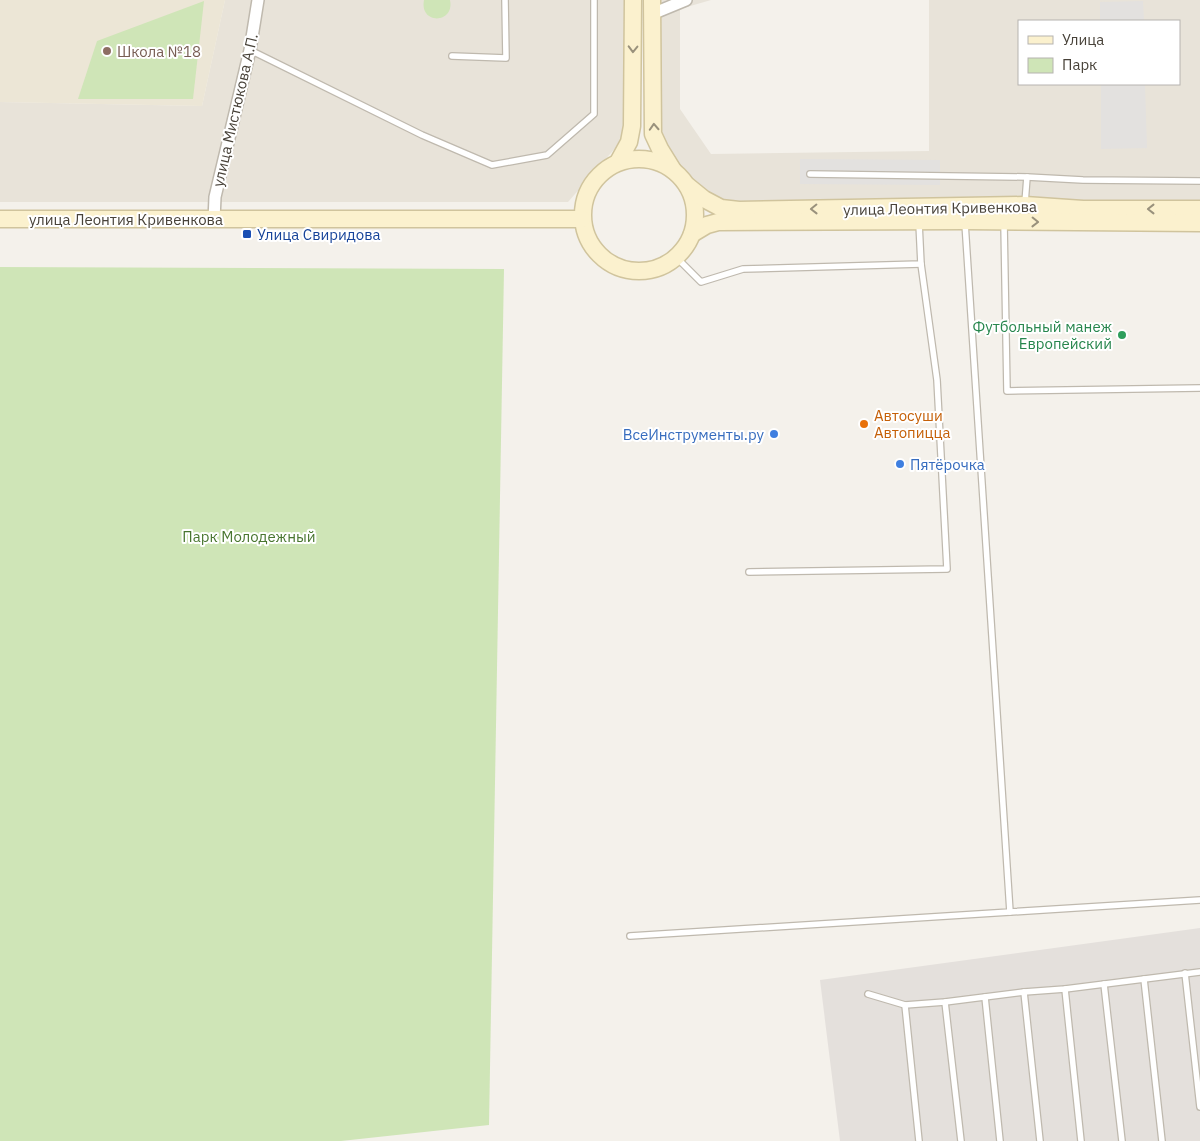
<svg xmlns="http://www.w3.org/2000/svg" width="1200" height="1141" font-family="'IBM Plex Sans',sans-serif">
<rect width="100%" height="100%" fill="#f4f1eb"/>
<!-- residential -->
<g fill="#e8e3d9" fill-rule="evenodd">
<polygon points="225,0 625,0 624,138 568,202 0,202 0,102 202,106"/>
<path d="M656,0H711L680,9V109L711,154L929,151V0H1200V209L739,210L688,186L673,170L660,149ZM1019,21H1179V84H1019Z"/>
</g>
<!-- industrial -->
<polygon fill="#e4e0dc" points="1200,928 1200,1141 840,1141 820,980"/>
<!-- education -->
<polygon fill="#ece6d6" points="0,0 225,0 202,106 0,102"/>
<!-- green -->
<g fill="#cfe5b7">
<path d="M424,0H450C455,24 419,25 424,0Z"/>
<polygon points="204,1 193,99 78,99 97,41"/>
<polygon points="0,267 504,269 489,1125 341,1141 0,1141"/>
</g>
<!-- parking -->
<g fill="#e3e1df">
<polygon points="1143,1 1144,21 1100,21 1100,2"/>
<polygon points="1101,84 1145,84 1147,148 1101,149"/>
<polygon points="800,159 940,160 940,185 800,184"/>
</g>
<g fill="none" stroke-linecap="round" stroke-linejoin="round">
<defs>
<g id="lane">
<polyline points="250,50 422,135 492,165 547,155 594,114 594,0"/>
<polyline points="452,56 506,58 505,0"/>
<polyline points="810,174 1027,177 1083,180 1200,181"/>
<polyline points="1025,203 1027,177"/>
<polyline points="1004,223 1007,391 1200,388"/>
<polyline points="676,257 701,282 743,269 921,264 919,223"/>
<polyline points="749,572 947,569 937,380 921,264"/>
<polyline points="1010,912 1200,900"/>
<polyline points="630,936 1010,912 965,223"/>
<polyline points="1185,973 1200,1107"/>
<polyline points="1144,979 1162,1141"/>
<polyline points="1104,984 1122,1141"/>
<polyline points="1065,989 1081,1141"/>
<polyline points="1024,992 1040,1141"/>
<polyline points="868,994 905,1005 945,1002 1024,992 1065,989 1200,972"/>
<polyline points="985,997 1000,1141"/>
<polyline points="945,1002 961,1141"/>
<polyline points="905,1005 919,1141"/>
</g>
<g id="street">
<polyline points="652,14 686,0"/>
<polyline points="214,220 215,197 250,50 258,0"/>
</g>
<g id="secondary">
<polyline points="652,0 653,134 660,149 673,170"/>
<circle cx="639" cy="215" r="56"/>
<polyline points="618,162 629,142 632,126 633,0"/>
<polyline points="688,186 704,199 721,208 739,210 1025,205 1083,209 1200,209"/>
<polyline points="0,219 582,219"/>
<polyline points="692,234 707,225 718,222 965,221 1200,223"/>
</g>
</defs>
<!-- lane casing -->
<use href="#lane" stroke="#bfb9ae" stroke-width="8"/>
<!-- street casing -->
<use href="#street" stroke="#bfb9ae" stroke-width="14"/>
<!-- secondary casing -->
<use href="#secondary" stroke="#d0c49d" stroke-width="19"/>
<!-- lane -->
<use href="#lane" stroke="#fff" stroke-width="5.5"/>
<!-- street -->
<use href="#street" stroke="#fff" stroke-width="11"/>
<!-- secondary -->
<use href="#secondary" stroke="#fbf1ce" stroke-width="16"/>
</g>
<!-- one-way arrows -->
<defs><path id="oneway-chevron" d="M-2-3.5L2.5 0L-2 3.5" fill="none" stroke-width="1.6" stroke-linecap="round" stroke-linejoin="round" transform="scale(1.25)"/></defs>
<g stroke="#99917c">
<use href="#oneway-chevron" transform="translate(633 49) rotate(91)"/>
<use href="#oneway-chevron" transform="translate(654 127) rotate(-93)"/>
<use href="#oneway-chevron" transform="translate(814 209) rotate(179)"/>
<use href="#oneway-chevron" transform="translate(1151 209) rotate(180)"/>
<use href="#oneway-chevron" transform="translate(1035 222) rotate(1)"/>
</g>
<!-- markers -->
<circle fill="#8d6e63" stroke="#fff" stroke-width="2" cx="107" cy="51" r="5"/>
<rect fill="#1a4fb4" stroke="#fff" stroke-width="2" x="242" y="229" width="10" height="10" rx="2.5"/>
<circle fill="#2e9e5b" stroke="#fff" stroke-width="2" cx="1122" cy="335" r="5"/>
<circle fill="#e8710a" stroke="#fff" stroke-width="2" cx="864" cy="424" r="5"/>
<g fill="#3f7fe0" stroke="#fff" stroke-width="2">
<circle cx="774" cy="434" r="5"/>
<circle cx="900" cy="464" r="5"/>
</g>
<g text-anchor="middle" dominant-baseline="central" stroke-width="4" stroke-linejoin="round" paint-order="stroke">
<!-- education labels -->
<g font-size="15" fill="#785e54" stroke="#fff" text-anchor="start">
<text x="117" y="51">Школа №18</text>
</g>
<!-- street labels -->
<g font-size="15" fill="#484239" stroke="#fff">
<text transform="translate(235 110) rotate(-77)">улица Мистюкова А.П.</text>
<text transform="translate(940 208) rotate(-1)">улица Леонтия Кривенкова</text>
<text x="126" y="219">улица Леонтия Кривенкова</text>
</g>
<!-- transit labels -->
<g font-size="15" fill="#164399" stroke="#fff" text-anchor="start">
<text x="257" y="234">Улица Свиридова</text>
</g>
<!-- leisure labels -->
<g font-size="15" fill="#27864d" stroke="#fff" text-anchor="end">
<text x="1112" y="326">Футбольный манеж<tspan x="1112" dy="17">Европейский</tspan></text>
</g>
<!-- food labels -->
<g font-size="15" fill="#c56008" stroke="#fff" text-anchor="start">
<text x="874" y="415">Автосуши<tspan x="874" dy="17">Автопицца</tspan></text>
</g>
<!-- shop labels -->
<g font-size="15" fill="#366cbe" stroke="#fff" text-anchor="end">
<text x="764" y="434">ВсеИнструменты.ру</text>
<text x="910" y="464" text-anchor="start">Пятёрочка</text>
</g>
<!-- park labels -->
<g font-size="15" fill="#497630" stroke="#fff">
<text x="249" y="536">Парк Молодежный</text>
</g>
</g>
<!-- legend -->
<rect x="1018" y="20" width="162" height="65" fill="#ffffff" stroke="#b6b3b0"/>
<rect x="1028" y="36" width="25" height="8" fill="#fbf1ce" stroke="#b6b3b0"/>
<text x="1062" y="45" font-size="15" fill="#484239">Улица</text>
<rect x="1028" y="58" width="25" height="15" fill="#cfe5b7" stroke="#b6b3b0"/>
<text x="1062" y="70" font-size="15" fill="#484239">Парк</text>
</svg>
